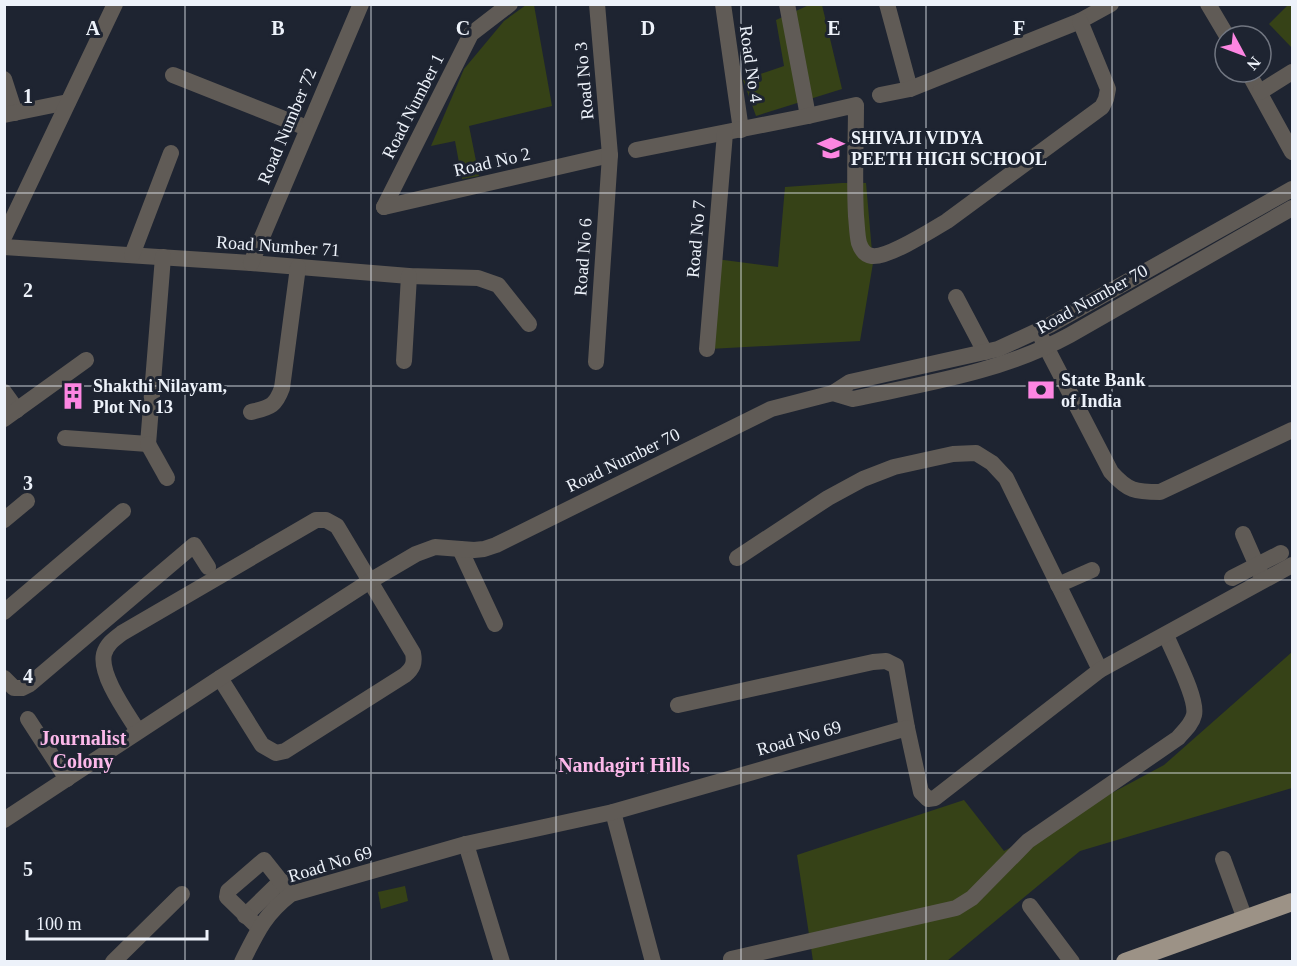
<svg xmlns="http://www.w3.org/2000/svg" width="1297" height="966" font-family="Georgia,serif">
<rect width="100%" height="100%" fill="#1e2431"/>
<!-- green -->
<g fill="#364217">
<polygon points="1289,4 1292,5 1292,48 1269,24"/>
<polygon points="526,5 534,5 552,106 469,126 479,176 462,179 455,141 431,146 464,69 504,21"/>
<polygon points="809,5 822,5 842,89 756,116 743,80 784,66 776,20"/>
<polygon points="842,183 866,183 873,263 860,341 709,349 716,259 778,267 785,187"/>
<polygon points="1292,652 1292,788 1080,851 947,961 813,961 797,855 964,800 1004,851 1164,765"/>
<polygon points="405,886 408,901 381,909 378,892"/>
</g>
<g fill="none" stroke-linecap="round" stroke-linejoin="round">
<!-- minor -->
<g stroke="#605b56" stroke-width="16">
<polyline points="723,4 741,130"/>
<polyline points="787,4 808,116"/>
<polyline points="887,4 910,89"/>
<polyline points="1208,4 1227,36"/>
<polyline points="1248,72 1292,152"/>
<polyline points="173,75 307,128"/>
<polyline points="4,79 15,113"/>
<polyline points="1260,92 1292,72"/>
<polyline points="880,95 910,89 1080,21 1111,4"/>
<polyline points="4,115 68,102"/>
<path d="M636,150L808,116L856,105C856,142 854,179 856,216C857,225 857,235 859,243C861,249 865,255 872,256C888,258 932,230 947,221L1102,107L1106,99L1108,89L1080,21"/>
<polyline points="384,207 471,34 510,4"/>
<polyline points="384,207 610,155"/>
<polyline points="4,237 115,4"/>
<polyline points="4,247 251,263 409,276 478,278 498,285 529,324"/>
<polyline points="132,255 171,153"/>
<polyline points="251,263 361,4"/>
<polyline points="956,297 985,352"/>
<path d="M1042,339L1111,472C1128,491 1135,492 1160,492L1292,430"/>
<polyline points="707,349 725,133"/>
<polyline points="404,361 409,276"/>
<polyline points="596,362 610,155 597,4"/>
<polyline points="4,392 17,410"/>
<polyline points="833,393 850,382 998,349 1050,325 1292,189"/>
<path d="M251,412C270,407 275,407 282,388L298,267"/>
<polyline points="4,419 86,360"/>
<polyline points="65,438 148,444 163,257"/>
<polyline points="148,444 167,478"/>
<polyline points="4,520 27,501"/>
<polyline points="1243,534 1261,575"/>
<polyline points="460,549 495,624"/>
<polyline points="737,558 828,498 863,479 894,467 953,454 976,453 992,463 1006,478 1100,670"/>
<polyline points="1232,578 1281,553"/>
<polyline points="1058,585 1092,570"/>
<polyline points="4,612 123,511"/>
<polyline points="4,678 14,688 22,688 30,684 194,545 208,567"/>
<polyline points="678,705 873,662 886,661 896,666 907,728"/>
<polyline points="28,719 67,779"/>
<path d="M138,731C127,713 99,675 104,654C107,644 114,639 122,633L316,520H326L337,526L413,653C415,663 413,668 405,675L285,751L276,753L262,745L220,678"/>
<polyline points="613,812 653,962"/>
<path d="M4,820L220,678L370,581L416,554L435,547L474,550L484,549L496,545L771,409L833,393L853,399C927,383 1002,372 1070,335L1292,208"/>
<polyline points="466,844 502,962"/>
<polyline points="1223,859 1245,919"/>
<polyline points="1030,906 1072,962"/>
<polyline points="245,916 281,881"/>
<polyline points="259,928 227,897 228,891 264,860 291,894"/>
<path d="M731,959L956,908L972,898L1028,841L1178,738C1184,731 1192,724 1194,715C1198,698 1173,653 1166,635"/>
<polyline points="113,962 182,894"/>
<path d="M242,962C257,932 264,915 291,894L466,844L613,812L907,728L921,792L928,799L935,798L1100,670L1292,565"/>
</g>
<!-- major -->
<polyline stroke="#9c9286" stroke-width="18" points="1125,962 1292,902"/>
</g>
<!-- grid -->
<path fill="none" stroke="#edf2fa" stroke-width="1.5" stroke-opacity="0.55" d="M185,4V962M371,4V962M556,4V962M741,4V962M926,4V962M1112,4V962M4,193H1292M4,386H1292M4,580H1292M4,773H1292"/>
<!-- icons -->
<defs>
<symbol id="university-bare" viewBox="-9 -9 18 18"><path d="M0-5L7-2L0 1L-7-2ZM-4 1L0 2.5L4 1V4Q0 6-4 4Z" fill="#fd86e2" stroke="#1e2431" stroke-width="2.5" paint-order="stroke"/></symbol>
<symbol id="bank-bare" viewBox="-9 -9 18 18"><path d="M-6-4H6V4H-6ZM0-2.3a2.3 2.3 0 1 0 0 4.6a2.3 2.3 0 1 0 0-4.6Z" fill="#fd86e2" stroke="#1e2431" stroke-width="2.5" paint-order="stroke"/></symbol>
<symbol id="building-bare" viewBox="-9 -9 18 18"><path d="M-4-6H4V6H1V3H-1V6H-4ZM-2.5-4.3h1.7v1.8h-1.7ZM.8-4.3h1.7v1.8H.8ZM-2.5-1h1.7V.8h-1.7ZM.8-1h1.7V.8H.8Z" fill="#fd86e2" stroke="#1e2431" stroke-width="2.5" paint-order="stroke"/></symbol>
</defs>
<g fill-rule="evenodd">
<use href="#university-bare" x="812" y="129" width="38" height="38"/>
<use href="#bank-bare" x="1022" y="371" width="38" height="38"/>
<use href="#building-bare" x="54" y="377" width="38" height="38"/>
</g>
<g text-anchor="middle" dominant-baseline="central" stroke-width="6" stroke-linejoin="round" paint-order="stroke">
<!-- street labels -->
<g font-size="18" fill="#edf2fa" stroke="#1e2431">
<text transform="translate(751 64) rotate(82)">Road No 4</text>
<text transform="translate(584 81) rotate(-95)">Road No 3</text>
<text transform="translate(413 106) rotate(-63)">Road Number 1</text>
<text transform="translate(287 126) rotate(-67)">Road Number 72</text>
<text transform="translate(492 162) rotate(-13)">Road No 2</text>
<text transform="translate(696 239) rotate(-85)">Road No 7</text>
<text transform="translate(278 246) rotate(4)">Road Number 71</text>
<text transform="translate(583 257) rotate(-86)">Road No 6</text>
<text transform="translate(1092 299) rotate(-29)">Road Number 70</text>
<text transform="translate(623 460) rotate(-26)">Road Number 70</text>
<text transform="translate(799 738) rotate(-16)">Road No 69</text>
<text transform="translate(330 864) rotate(-17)">Road No 69</text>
</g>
<!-- poi labels -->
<g font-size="18" font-weight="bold" fill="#edf2fa" stroke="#1e2431" text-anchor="start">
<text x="851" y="138">SHIVAJI VIDYA<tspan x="851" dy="21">PEETH HIGH SCHOOL</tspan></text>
<text x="1061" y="380">State Bank<tspan x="1061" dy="21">of India</tspan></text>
<text x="93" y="386">Shakthi Nilayam,<tspan x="93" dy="21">Plot No 13</tspan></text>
</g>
<!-- neighbourhood labels -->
<g font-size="20" font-weight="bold" fill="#fcb8ea" stroke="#1e2431">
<text x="83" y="738">Journalist<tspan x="83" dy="23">Colony</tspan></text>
<text x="624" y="765">Nandagiri Hills</text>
</g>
</g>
<g font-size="20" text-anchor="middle" font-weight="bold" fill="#edf2fa" stroke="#1e2431" stroke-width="6" stroke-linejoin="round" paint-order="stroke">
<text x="93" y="35">A</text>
<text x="278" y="35">B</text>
<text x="463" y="35">C</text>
<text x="648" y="35">D</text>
<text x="834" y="35">E</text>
<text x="1019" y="35">F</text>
<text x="28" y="103">1</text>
<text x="28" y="297">2</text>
<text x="28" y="490">3</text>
<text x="28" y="683">4</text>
<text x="28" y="876">5</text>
</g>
<!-- border -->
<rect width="1297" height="966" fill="none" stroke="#edf2fa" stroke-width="12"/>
<!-- north arrow -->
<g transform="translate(1243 54) rotate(131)"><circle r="28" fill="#1e2431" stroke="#717681" stroke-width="1.5"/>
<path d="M0-4.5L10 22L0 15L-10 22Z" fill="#fd86e2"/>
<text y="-9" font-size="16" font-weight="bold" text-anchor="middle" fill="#edf2fa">N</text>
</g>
<!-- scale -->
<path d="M27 930v9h180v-9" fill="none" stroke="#edf2fa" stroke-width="3"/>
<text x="36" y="930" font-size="18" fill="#edf2fa" stroke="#1e2431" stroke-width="4.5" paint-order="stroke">100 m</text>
</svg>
